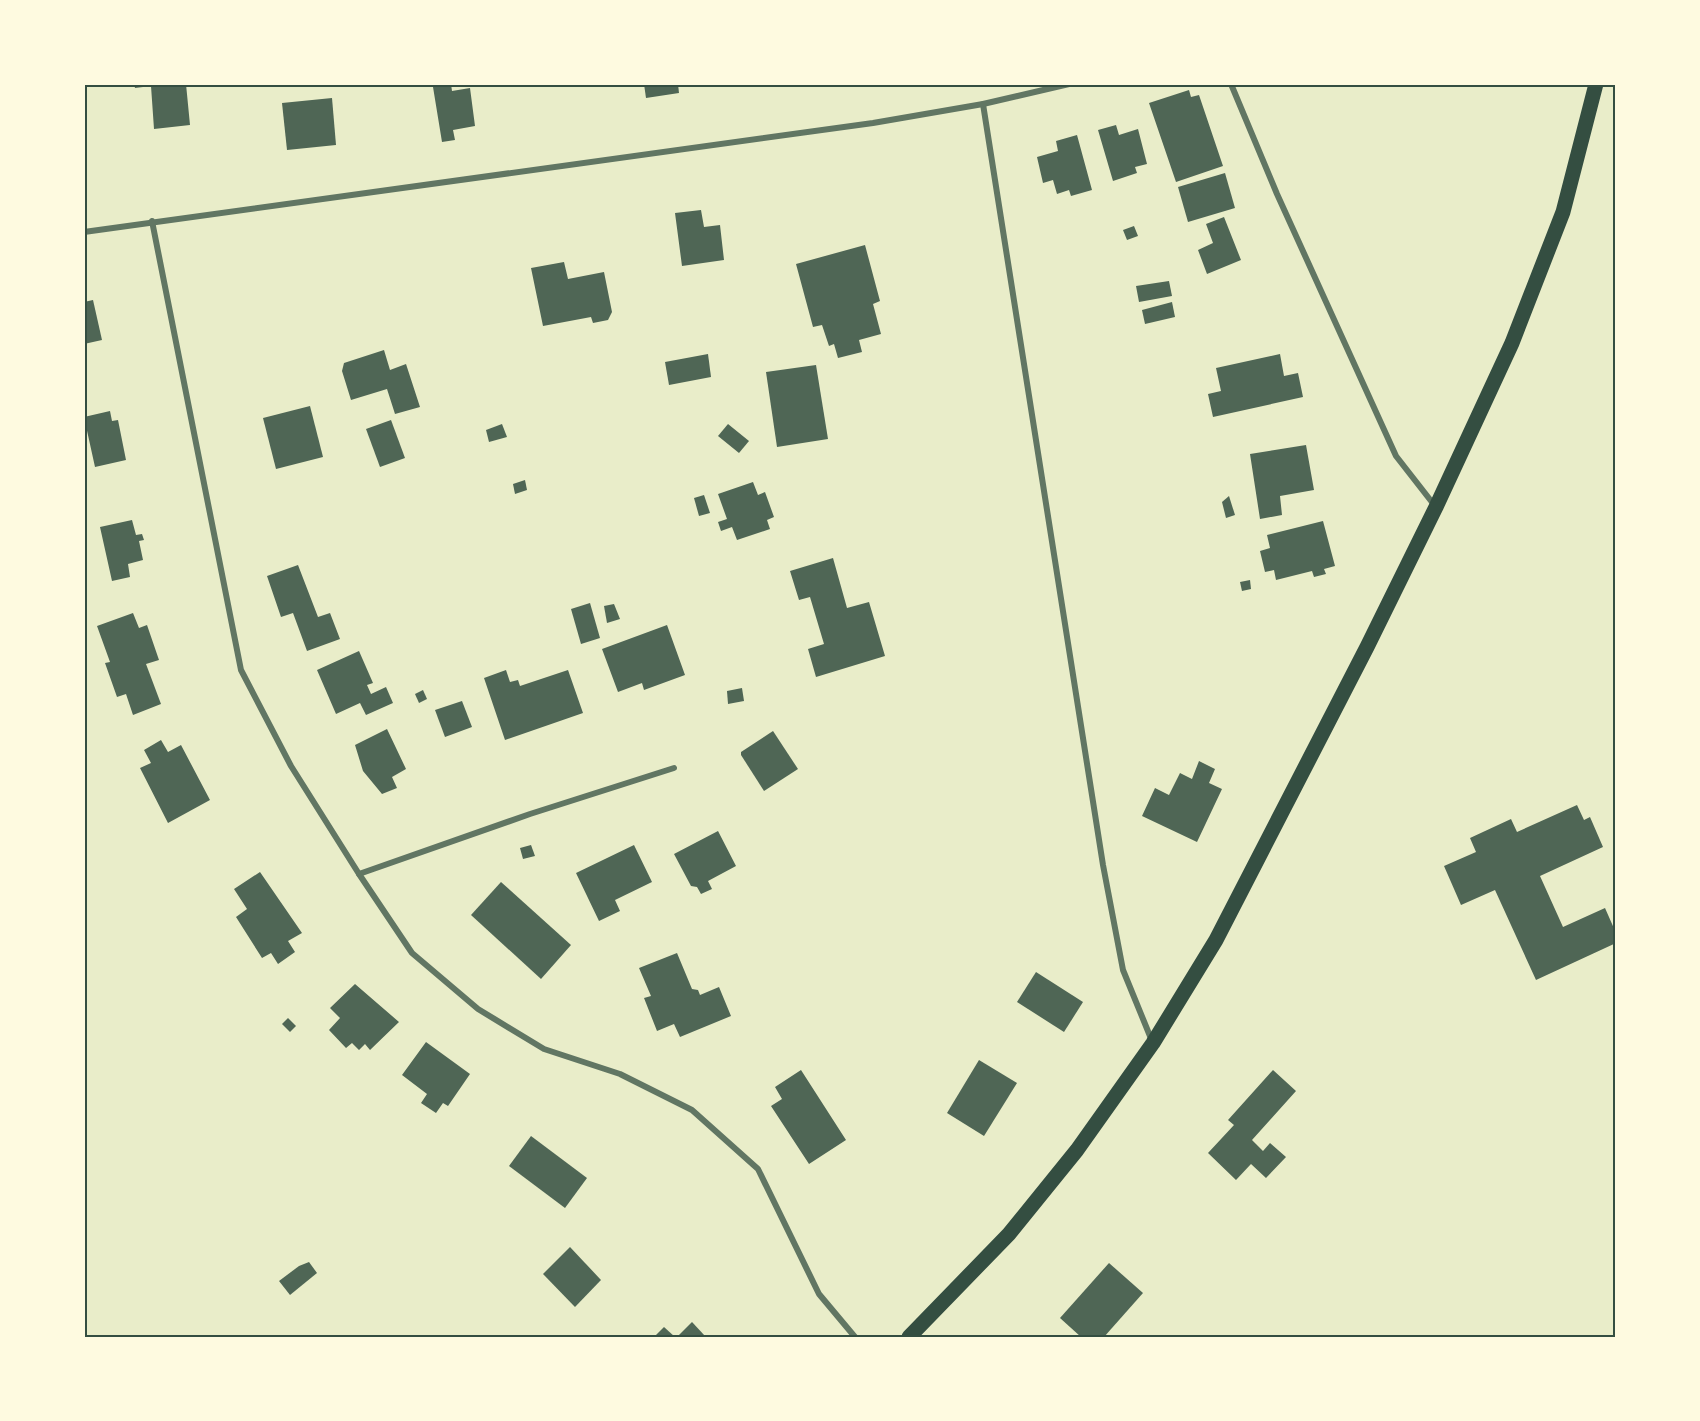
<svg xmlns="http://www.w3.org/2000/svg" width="1700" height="1421" font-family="'Asap Condensed',sans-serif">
<rect width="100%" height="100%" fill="#e9edc9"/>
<!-- building -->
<g fill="#4f6655">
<polygon points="134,84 186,84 190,125 154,129 151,86 135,88"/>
<polygon points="451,84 452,91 470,88 475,126 453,130 455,140 442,142 433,87"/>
<polygon points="644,84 678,84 679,93 646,98"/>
<polygon points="1189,90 1191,97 1199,95 1223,166 1176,182 1149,103"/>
<polygon points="332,98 336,145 287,150 282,103"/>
<polygon points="1116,125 1119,135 1138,129 1147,164 1135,167 1137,173 1113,181 1098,130"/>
<polygon points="1077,135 1092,190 1071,196 1069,190 1057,194 1053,180 1043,183 1037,157 1058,151 1056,141"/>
<polygon points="1225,173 1235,208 1188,222 1178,187"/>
<polygon points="701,210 704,227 720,225 724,260 682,266 675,213"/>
<polygon points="1224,217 1241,260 1207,274 1198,250 1213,243 1206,224"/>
<polygon points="1134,226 1138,236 1127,240 1123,230"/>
<polygon points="865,245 880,301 873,304 881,334 859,340 862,352 838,358 834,344 829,346 822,325 813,327 796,264"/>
<polygon points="564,262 568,279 604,272 612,312 608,320 593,323 591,317 543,326 531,268"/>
<polygon points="1169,281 1172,296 1139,302 1136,286"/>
<polygon points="93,300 102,340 84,344 84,302"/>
<polygon points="1172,302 1175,317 1145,324 1142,310"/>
<polygon points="384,350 390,370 406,364 420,407 395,414 387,389 351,400 342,371 344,363"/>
<polygon points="708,354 711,377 669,385 665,362"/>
<polygon points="1280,354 1284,376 1298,373 1303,397 1213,417 1208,394 1221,391 1216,368"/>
<polygon points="816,365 828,439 777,447 766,372"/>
<polygon points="310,406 323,457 276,469 263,418"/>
<polygon points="110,411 112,421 118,420 126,460 95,467 84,417"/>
<polygon points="391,420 405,458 380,467 366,429"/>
<polygon points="502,424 507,437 489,442 486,430"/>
<polygon points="728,424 749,441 739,453 718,436"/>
<polygon points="1306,445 1314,490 1280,496 1282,515 1260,519 1250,454"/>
<polygon points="525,480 527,490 515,494 513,484"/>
<polygon points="753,482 758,495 765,492 774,517 767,520 770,529 737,540 732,527 721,531 718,522 727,519 718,494"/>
<polygon points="704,495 710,513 699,516 694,498"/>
<polygon points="1229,496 1235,515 1226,518 1222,502"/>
<polygon points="132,520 136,535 142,534 144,540 139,541 143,560 128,564 130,577 112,581 100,527"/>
<polygon points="1323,521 1335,566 1324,569 1326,574 1314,577 1312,571 1276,580 1274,570 1265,572 1260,551 1270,548 1267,535"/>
<polygon points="833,558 847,608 869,602 885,656 816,677 808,649 824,644 810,597 799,600 790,571"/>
<polygon points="298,565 318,617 330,613 340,639 307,651 293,613 281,617 267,576"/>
<polygon points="1250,580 1251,589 1242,591 1240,582"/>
<polygon points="590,603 600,638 581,644 571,609"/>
<polygon points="614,604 620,619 607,623 604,606"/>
<polygon points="133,613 139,628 147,625 159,660 146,664 161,704 133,715 126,694 117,697 105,663 110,662 97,626"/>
<polygon points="667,625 685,675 644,690 642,683 618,692 602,649"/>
<polygon points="359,651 373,683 367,685 371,694 386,687 393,703 366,715 360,703 336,714 317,670"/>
<polygon points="506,670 510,682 518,680 520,686 568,670 583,713 505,740 484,678"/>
<polygon points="742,688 744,701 728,704 727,691"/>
<polygon points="423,690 427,699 419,703 415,694"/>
<polygon points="462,701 472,727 445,737 435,710"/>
<polygon points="387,729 406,769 392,777 397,788 382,794 363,771 355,745"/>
<polygon points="773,731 798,769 764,791 741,755 741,752"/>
<polygon points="161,740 168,752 181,745 210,800 168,823 140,768 151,763 144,750"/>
<polygon points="1199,761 1215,769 1209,783 1222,789 1197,842 1142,816 1155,788 1169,795 1180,773 1192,779"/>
<polygon points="1577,805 1584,820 1590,817 1603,847 1540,876 1563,927 1605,908 1616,933 1616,943 1536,980 1495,890 1461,905 1444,866 1476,852 1470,838 1511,819 1517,832"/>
<polygon points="718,831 736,866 708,881 712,889 701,894 697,887 691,886 674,854"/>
<polygon points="531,845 535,856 523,859 520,848"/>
<polygon points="634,845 652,882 615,900 620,911 599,921 576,873"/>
<polygon points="260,872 302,933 288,941 295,952 278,964 271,953 262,958 236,917 247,909 234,889"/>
<polygon points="501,882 571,945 541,979 471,915"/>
<polygon points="677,953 692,989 698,990 700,995 719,987 731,1016 680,1037 674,1024 657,1031 644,998 651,996 639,968"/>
<polygon points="1036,972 1083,1002 1064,1032 1017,1002"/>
<polygon points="355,984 399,1022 370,1050 365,1044 359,1050 352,1043 346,1048 329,1030 340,1018 330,1008"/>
<polygon points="288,1018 296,1026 290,1032 282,1024"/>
<polygon points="426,1042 470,1074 448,1106 443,1103 436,1113 421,1103 427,1094 402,1075"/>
<polygon points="979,1060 1017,1083 984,1136 947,1113"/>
<polygon points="801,1070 846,1140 809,1164 771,1106 782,1099 775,1087"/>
<polygon points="1273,1070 1296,1091 1252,1140 1263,1151 1270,1143 1286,1157 1266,1178 1251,1164 1236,1180 1208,1153 1234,1125 1228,1120"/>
<polygon points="531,1136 587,1178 565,1208 509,1166"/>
<polygon points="570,1247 601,1280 575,1307 543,1274"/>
<polygon points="309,1262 317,1273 290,1295 279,1281 299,1266"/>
<polygon points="1109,1263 1143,1293 1104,1337 1081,1337 1060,1318"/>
<polygon points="692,1322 705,1336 677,1337"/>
<polygon points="664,1327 675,1337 654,1337"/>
</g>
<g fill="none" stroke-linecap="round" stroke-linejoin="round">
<!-- minor -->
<g stroke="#617663" stroke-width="6">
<polyline points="1231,84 1277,194 1396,456 1435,506"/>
<polyline points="983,104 1103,865 1123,970 1152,1041"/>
<polyline points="152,221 241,670 291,766 359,874 412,953 478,1009 544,1049 620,1074 692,1110 758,1169 819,1294 855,1337"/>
<polyline points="84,232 873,123 983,104 1069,84"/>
<polyline points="359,874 530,814 674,768"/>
</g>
<!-- primary -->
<polyline stroke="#344e41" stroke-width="15" points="909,1337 1009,1234 1077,1150 1153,1043 1216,940 1367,647 1436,507 1512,343 1563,212 1596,84"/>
</g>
<!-- border -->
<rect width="1700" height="1421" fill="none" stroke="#fefae0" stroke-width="171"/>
<rect x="86" y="86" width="1528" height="1250" fill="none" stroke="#344e41" stroke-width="2"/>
</svg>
